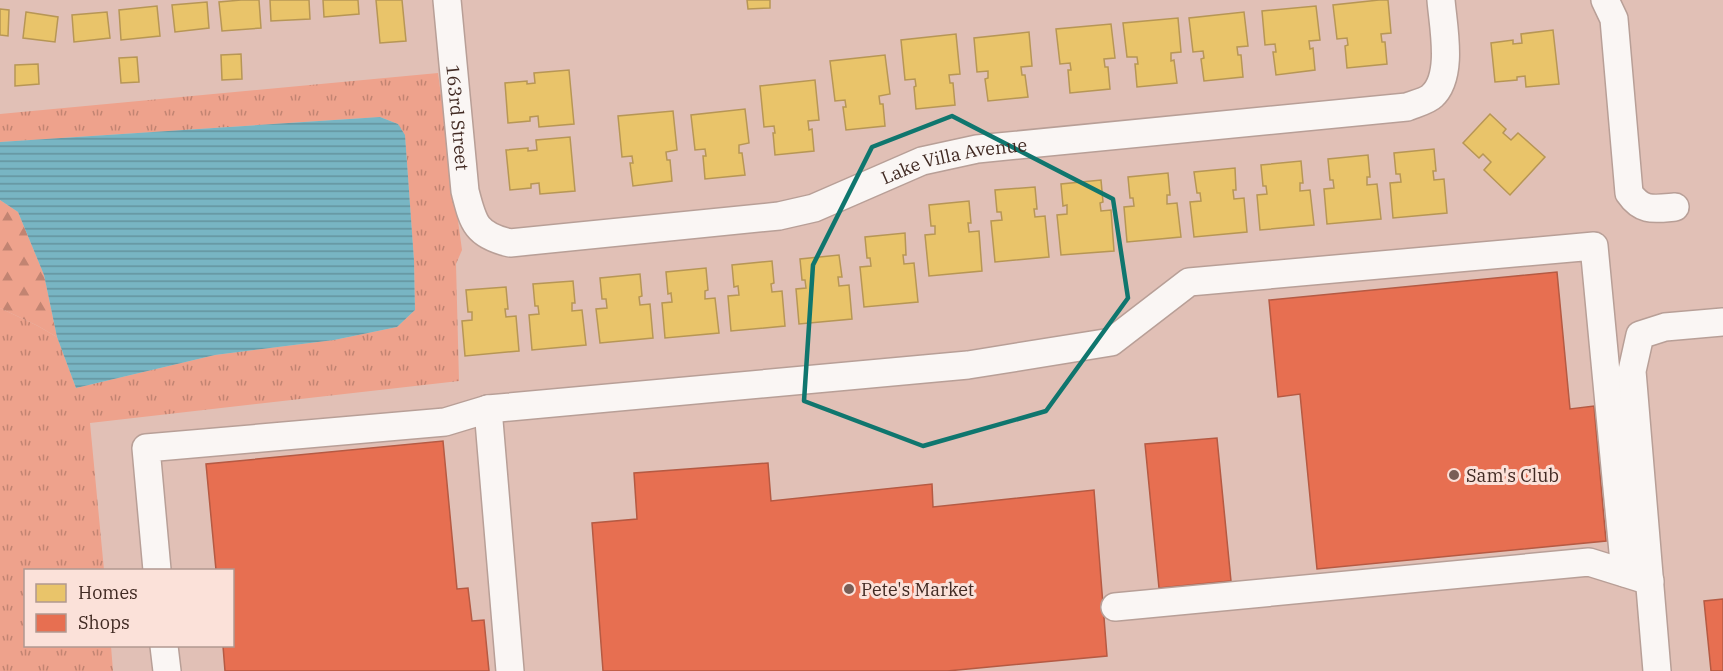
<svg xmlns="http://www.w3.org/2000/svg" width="1723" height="671" font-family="'IBM Plex Serif',serif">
<defs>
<pattern id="grass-tufts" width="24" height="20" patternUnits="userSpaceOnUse" patternTransform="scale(1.5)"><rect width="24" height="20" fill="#eea28c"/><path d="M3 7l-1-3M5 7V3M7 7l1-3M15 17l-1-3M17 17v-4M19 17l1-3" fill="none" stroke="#c28472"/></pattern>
<pattern id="forest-firs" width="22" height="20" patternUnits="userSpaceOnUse" patternTransform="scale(1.5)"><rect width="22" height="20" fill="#eea28c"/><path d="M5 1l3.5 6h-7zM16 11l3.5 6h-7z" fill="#c28472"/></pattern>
<pattern id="water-rules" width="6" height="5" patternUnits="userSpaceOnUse" patternTransform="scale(1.5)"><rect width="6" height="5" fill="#78b5c3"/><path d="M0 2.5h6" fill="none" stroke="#64939e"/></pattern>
</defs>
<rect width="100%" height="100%" fill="#e1c0b6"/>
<!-- grass -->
<polygon fill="url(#grass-tufts)" points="438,73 462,250 456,264 459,381 90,423 104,570 26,570 26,646 111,646 113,671 0,671 0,308 38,326 57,337 76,388 215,355 334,340 397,327 415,310 414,260 405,136 398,124 380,117 0,142 0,114"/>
<!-- forest -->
<polygon fill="url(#forest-firs)" points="0,200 18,212 44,275 57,337 38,326 0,308"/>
<!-- water -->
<polygon fill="url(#water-rules)" points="380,117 398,124 405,135 414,260 415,310 397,327 334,340 215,355 76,388 57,337 44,275 18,212 0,200 0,142"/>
<!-- homes -->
<g fill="#e9c46a" stroke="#b79655" stroke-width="1.5">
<polygon points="241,0 259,0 261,28 222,31 219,2"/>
<polygon points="270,0 309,0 310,19 271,21"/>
<polygon points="323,0 358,0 359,14 324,17"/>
<polygon points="376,0 402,0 406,41 380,43"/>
<polygon points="747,0 770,0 770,8 748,9"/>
<polygon points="1379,0 1388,0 1391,33 1381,34 1382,42 1385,42 1387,64 1347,68 1345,46 1348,45 1347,38 1337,39 1333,5"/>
<polygon points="207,2 209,28 175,32 172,5"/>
<polygon points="157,6 160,36 121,40 119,10"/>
<polygon points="1316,6 1320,40 1309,41 1310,49 1313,48 1315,70 1276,75 1273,52 1276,52 1275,44 1265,45 1262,11"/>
<polygon points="0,9 9,10 8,36 0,35"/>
<polygon points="26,12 58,17 55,42 23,38"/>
<polygon points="107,12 110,38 74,42 72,15"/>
<polygon points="1244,12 1248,46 1237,47 1238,55 1241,55 1243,77 1204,81 1201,59 1204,58 1203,51 1193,52 1189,18"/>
<polygon points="1178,18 1181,52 1171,53 1171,61 1174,60 1177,83 1137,87 1135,64 1138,64 1137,57 1127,57 1123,23"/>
<polygon points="1111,24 1115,58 1104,59 1105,67 1108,67 1110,89 1070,93 1068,70 1071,70 1070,63 1060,64 1056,29"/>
<polygon points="1553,30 1559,84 1526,87 1525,76 1517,77 1517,80 1495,82 1491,43 1513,40 1513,44 1522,43 1521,34"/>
<polygon points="1029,32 1032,66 1021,67 1022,75 1025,75 1028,97 988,101 985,79 988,78 988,71 977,72 974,38"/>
<polygon points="956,34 960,74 949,75 950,83 953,83 955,105 916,109 914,87 916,86 915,79 905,80 901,40"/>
<polygon points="241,54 242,79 222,80 221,55"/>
<polygon points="885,55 890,94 879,96 880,104 883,104 885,126 846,130 843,107 846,107 845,100 835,101 830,61"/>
<polygon points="137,57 139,82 121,83 119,58"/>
<polygon points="38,64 39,84 15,86 15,65"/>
<polygon points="569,70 574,124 539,127 538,116 530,117 530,121 508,123 505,83 527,81 527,84 535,83 534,73"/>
<polygon points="815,80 819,120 808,121 809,130 812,129 814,151 775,155 773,133 775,133 774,126 764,127 760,86"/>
<polygon points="745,109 749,143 739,145 739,153 742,153 745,175 705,179 703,156 706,156 705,149 695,150 691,115"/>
<polygon points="673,111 677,150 666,152 667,160 670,160 672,181 633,186 630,163 633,163 632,156 622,157 618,116"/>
<polygon points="1490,114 1506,129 1503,133 1511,140 1518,133 1545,157 1510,195 1484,170 1491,162 1483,154 1479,158 1463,143"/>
<polygon points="570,137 575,191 540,194 539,183 531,184 531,188 510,190 506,150 528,148 528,151 537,150 536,140"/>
<polygon points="1434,149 1436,171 1433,171 1434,180 1444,179 1447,213 1393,218 1390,183 1401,182 1400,174 1396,174 1394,153"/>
<polygon points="1368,155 1370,177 1367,177 1367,185 1377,184 1381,219 1327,224 1324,189 1334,188 1333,180 1330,180 1328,159"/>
<polygon points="1301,161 1303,183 1300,183 1300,191 1310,190 1314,225 1260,230 1257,195 1267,194 1266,186 1263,186 1261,165"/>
<polygon points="1235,168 1236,190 1233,190 1234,199 1244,198 1247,232 1194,237 1190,202 1201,201 1200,193 1197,193 1194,172"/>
<polygon points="1168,173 1170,195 1167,195 1167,204 1177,203 1181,237 1127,242 1124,207 1134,206 1133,198 1130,198 1128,177"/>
<polygon points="1101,180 1103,202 1100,203 1101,211 1111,210 1114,251 1061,255 1057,215 1067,214 1067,205 1063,206 1061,184"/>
<polygon points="1035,187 1037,209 1034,209 1035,217 1045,216 1049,257 995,262 991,221 1002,220 1001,212 997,212 995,190"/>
<polygon points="969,201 971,223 968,223 969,232 979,231 982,271 929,276 925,235 935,234 935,226 931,226 929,205"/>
<polygon points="905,233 906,255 903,255 904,264 914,263 918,302 864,307 860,267 871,266 870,258 867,258 865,237"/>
<polygon points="839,255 842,277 838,277 839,286 849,285 852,319 799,324 796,289 806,288 805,280 802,280 800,259"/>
<polygon points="772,261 774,283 771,284 772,292 782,291 785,326 731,331 728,296 739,295 738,286 734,287 732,265"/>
<polygon points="706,268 708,290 705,291 705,299 715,298 719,333 665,338 662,303 672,302 671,293 668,294 666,272"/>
<polygon points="640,274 642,296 639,297 640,305 650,304 653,338 600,343 596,309 607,308 606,299 602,299 600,278"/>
<polygon points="573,281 575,303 572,303 572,311 582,310 586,345 532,350 529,315 539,314 538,306 535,306 533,284"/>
<polygon points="506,287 508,309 505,309 506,317 516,316 519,351 465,356 462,321 472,320 472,312 468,312 466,290"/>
</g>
<!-- shops -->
<g fill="#e76f51" stroke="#b55a43" stroke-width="1.5">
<polygon points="1557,272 1570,409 1594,406 1606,541 1317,569 1300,394 1278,397 1269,300"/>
<polygon points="1217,438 1231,581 1159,588 1145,444"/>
<polygon points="443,441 457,589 468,588 472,621 484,620 489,671 225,671 223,646 232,646 232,570 216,570 206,464"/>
<polygon points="768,463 771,501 932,484 933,507 1094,490 1107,656 947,671 603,671 592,523 637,519 634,473"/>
<polygon points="1723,599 1723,671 1711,671 1704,601"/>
</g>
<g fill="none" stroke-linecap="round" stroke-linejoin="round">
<defs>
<g id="minor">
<path id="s1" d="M447,0L465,191C473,222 475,235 510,243L779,216L814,208L922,161L977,149L1407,107C1414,104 1427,101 1432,96C1454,76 1443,26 1441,0"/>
<path d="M1605,0L1614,19L1629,193C1642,212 1654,209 1675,207"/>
<polyline points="488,409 510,671"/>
<polyline points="157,570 146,448 445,422 488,409 968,365 1111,342 1189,282 1594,246 1625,573"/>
<polyline points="1115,607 1589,562 1650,581"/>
<polyline points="164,646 167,671"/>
<polyline points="1657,671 1632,371 1640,335 1665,327 1723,322"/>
</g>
</defs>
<!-- minor casing -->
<use href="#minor" stroke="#b89f97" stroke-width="30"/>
<!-- minor -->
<use href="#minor" stroke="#faf6f4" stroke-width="27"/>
</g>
<!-- marked area -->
<path fill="none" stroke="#0f766e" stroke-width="4.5" stroke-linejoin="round" d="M952,116L1113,199L1128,298L1046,411L923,446L804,401L813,265L872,147Z"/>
<!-- markers -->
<g fill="#795e56" stroke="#fbe1d9" stroke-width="2">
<circle cx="1454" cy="475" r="6"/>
<circle cx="849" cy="589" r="6"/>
</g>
<g text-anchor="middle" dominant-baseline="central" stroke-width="6" stroke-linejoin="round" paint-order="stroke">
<!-- street labels -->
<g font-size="18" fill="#412a23" stroke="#fbe1d9">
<text stroke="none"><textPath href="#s1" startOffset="118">163rd Street</textPath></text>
<text stroke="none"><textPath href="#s1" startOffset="722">Lake Villa Avenue</textPath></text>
</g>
<!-- poi labels -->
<g font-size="18" fill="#412a23" stroke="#fbe1d9" text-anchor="start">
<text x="1466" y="475">Sam's Club</text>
<text x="861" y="589">Pete's Market</text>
</g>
</g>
<!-- legend -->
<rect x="24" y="569" width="210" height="78" fill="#fbe1d9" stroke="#b19890" stroke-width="1.5"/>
<rect x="36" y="584" width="30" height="18" fill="#e9c46a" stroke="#b19890" stroke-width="1.5"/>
<text x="78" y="599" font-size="18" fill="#412a23">Homes</text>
<rect x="36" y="614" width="30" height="18" fill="#e76f51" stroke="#b19890" stroke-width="1.5"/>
<text x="78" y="629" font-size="18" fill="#412a23">Shops</text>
</svg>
